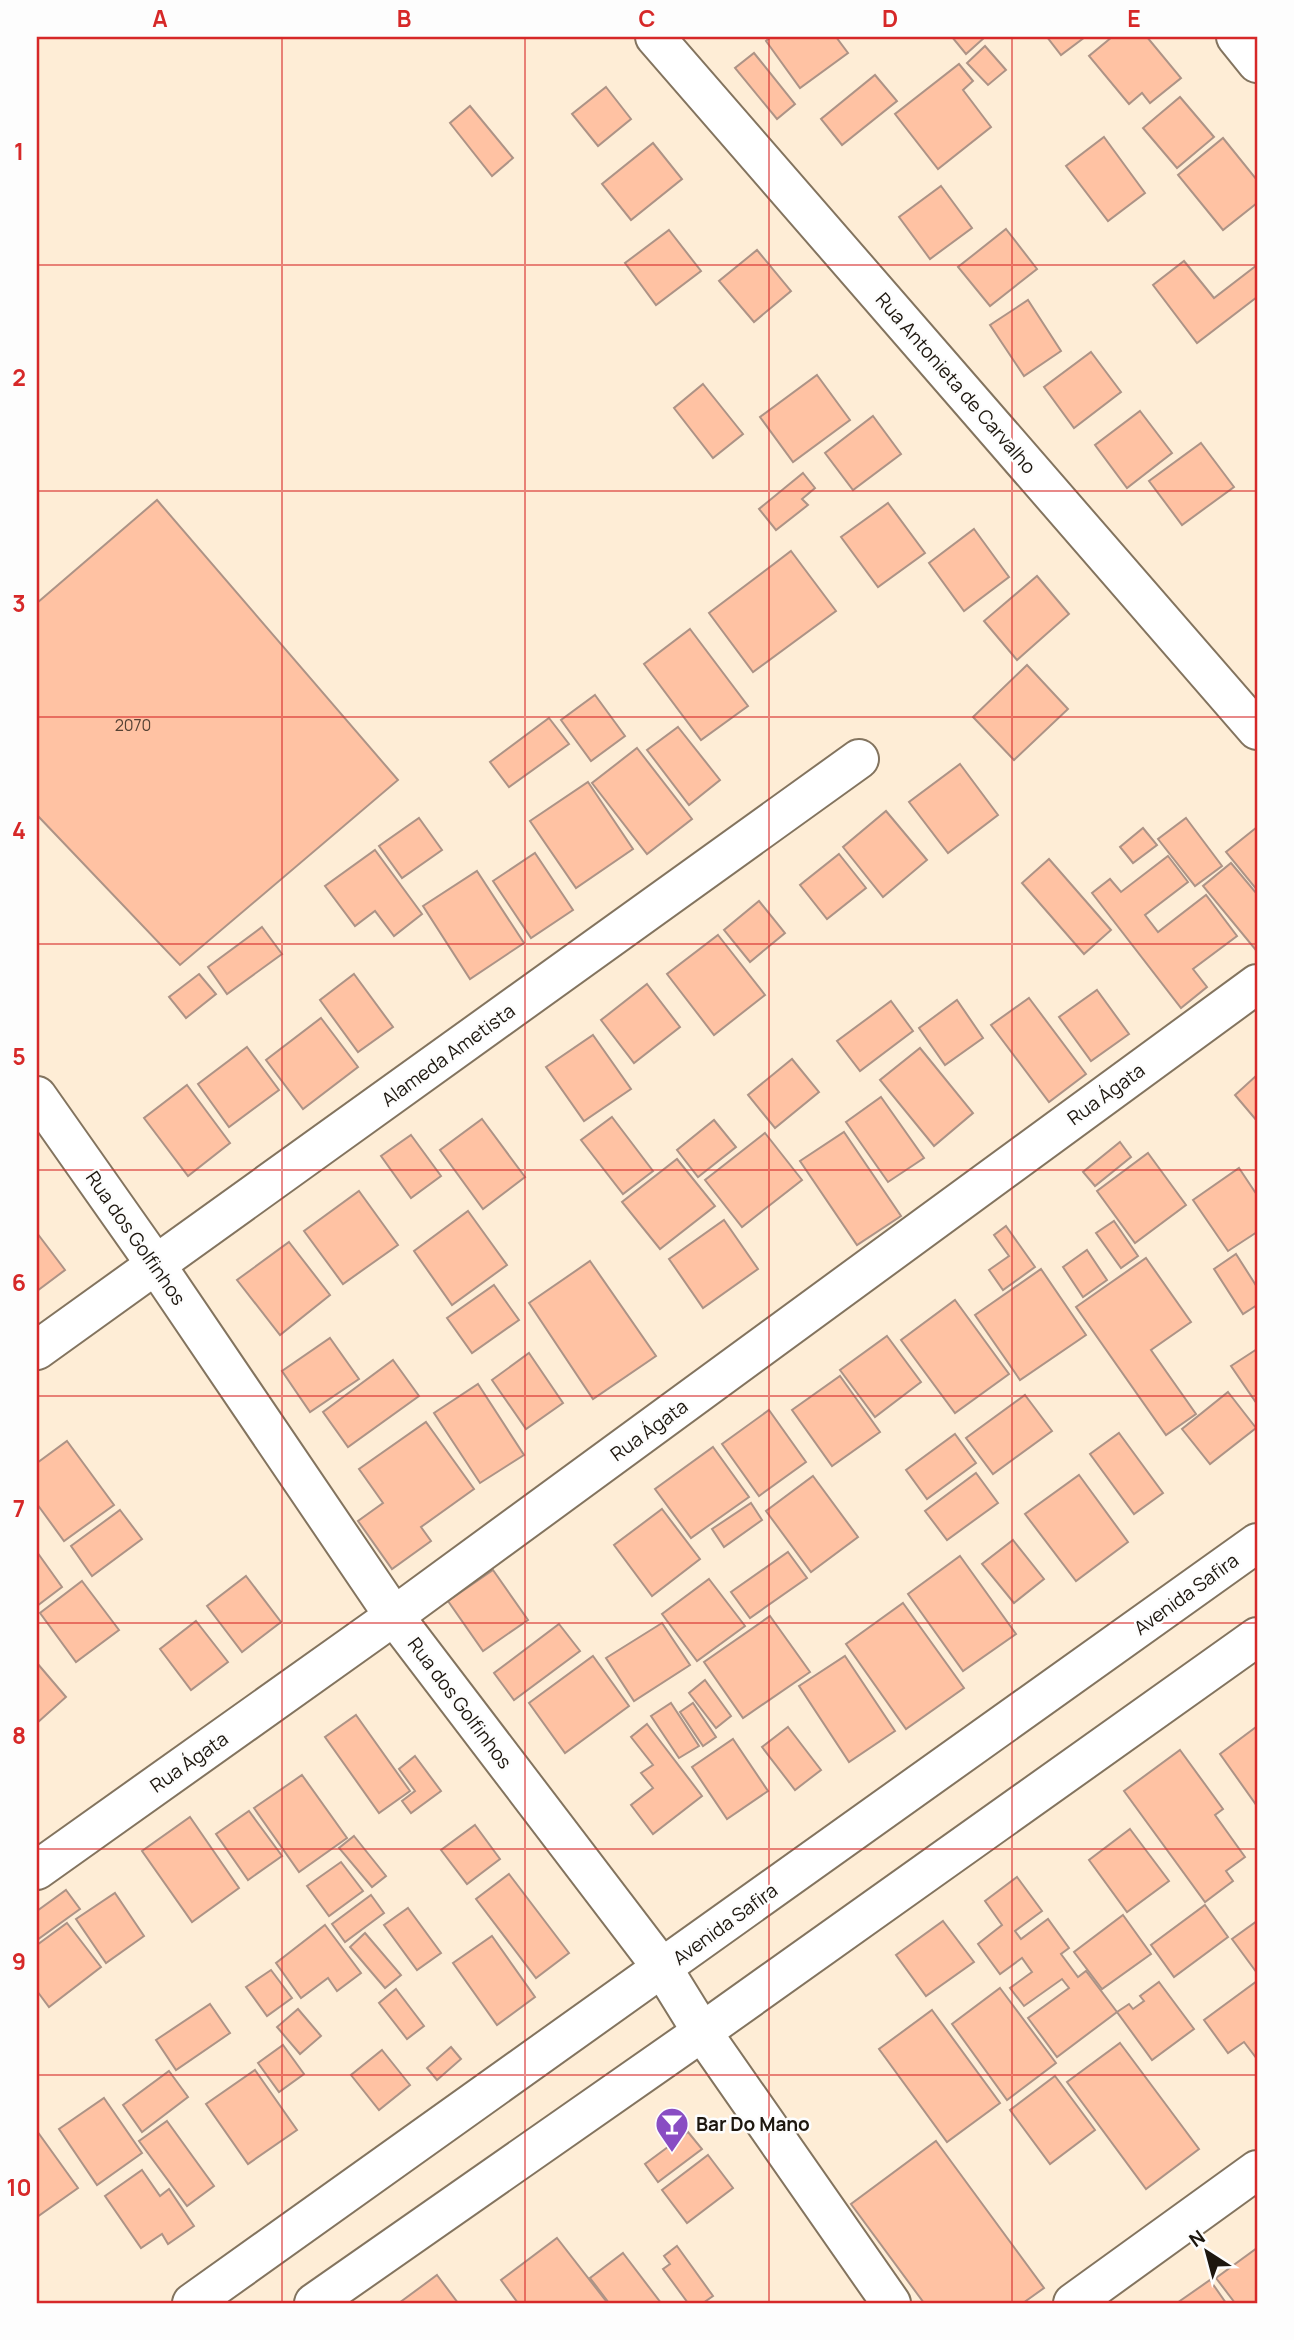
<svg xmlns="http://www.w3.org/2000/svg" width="1294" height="2340" font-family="Manrope,sans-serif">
<rect width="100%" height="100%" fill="#feedd6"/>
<!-- building -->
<g fill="#ffc2a3" stroke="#ad9386" stroke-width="2">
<polygon points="771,37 836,37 848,53 800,88 766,41"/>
<polygon points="952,37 985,37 966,54"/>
<polygon points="1047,37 1085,37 1061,55"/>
<polygon points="1112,37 1147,37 1181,78 1150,103 1142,93 1129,104 1089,56"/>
<polygon points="985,46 1006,70 988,85 967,63"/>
<polygon points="754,53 795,104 777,119 735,68"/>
<polygon points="959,64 973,81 963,90 991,127 938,169 895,114"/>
<polygon points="875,75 897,101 842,145 821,119"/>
<polygon points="606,87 631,119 598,146 572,114"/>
<polygon points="1180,97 1214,137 1177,168 1143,128"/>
<polygon points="470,106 513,158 492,176 450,123"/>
<polygon points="1104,137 1145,193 1108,221 1066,166"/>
<polygon points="1223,138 1257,180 1257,203 1223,230 1178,175"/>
<polygon points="653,143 682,179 631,220 602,184"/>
<polygon points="941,186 972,228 930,259 899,217"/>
<polygon points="1006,229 1037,269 990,306 958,267"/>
<polygon points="669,230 701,271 656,305 625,263"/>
<polygon points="757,250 791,291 754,322 719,281"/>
<polygon points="1184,261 1214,298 1257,265 1257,297 1197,343 1153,285"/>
<polygon points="1028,300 1061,351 1024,376 990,325"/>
<polygon points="1091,352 1121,392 1074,428 1044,387"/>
<polygon points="817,375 850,420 793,462 760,417"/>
<polygon points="703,384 743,434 713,458 674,408"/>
<polygon points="1140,411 1172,453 1127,488 1095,445"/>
<polygon points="873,416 901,454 853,490 825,453"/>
<polygon points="1201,443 1234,487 1182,525 1149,481"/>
<polygon points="803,473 815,488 802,499 808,505 776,530 759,509"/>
<polygon points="157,500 398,780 180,965 37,815 37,603"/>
<polygon points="888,503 925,553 878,587 841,537"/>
<polygon points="974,529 1009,577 964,611 929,563"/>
<polygon points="791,551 836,611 753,672 709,613"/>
<polygon points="1037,576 1069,614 1017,660 984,621"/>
<polygon points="690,629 748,706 701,740 644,664"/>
<polygon points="1027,665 1068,709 1014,760 973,717"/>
<polygon points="595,695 625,736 591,761 561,720"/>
<polygon points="549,718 569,744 509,787 490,762"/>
<polygon points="678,727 720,780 689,805 647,750"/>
<polygon points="637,748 692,819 647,854 592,783"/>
<polygon points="960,764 998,815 948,853 909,802"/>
<polygon points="588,782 633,849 576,888 530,821"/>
<polygon points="886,811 927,860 883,897 843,847"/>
<polygon points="419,818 442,850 402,878 379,846"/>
<polygon points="1186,818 1222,866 1195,886 1158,839"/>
<polygon points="1257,827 1257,890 1226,852"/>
<polygon points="1143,828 1157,845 1133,863 1120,847"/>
<polygon points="375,850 422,914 394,936 375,911 355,926 325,886"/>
<polygon points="535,853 573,910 531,938 493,881"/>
<polygon points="839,854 866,888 827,919 800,885"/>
<polygon points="1168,856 1188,882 1145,915 1158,932 1206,895 1237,936 1193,969 1207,987 1181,1008 1092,893 1110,879 1121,892"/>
<polygon points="1049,859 1111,930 1084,954 1022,883"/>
<polygon points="1231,863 1257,894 1257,947 1255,949 1203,886"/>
<polygon points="477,871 524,943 470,979 423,906"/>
<polygon points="759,901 785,933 750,962 724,930"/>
<polygon points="262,927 282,954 227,994 208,967"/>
<polygon points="718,935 765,995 714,1035 667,974"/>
<polygon points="199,974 216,994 186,1018 169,997"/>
<polygon points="354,974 393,1027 358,1052 320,1000"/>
<polygon points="647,984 680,1027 634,1063 601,1020"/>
<polygon points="1097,990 1129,1034 1091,1061 1059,1017"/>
<polygon points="1029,998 1086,1074 1049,1102 991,1025"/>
<polygon points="957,1000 983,1038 945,1065 919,1028"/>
<polygon points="891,1001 913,1031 860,1071 837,1041"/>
<polygon points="321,1018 358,1067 303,1109 266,1060"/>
<polygon points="593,1035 631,1089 584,1121 546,1067"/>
<polygon points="247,1047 279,1090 229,1127 198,1084"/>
<polygon points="920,1048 973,1113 934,1146 880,1080"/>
<polygon points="792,1059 819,1092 775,1128 748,1095"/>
<polygon points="1257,1075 1257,1121 1235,1095"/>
<polygon points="187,1085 230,1143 188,1176 144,1118"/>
<polygon points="881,1097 924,1158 888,1182 846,1122"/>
<polygon points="612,1117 653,1171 623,1194 581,1140"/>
<polygon points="482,1119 525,1177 483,1209 440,1150"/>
<polygon points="714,1120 736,1147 698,1177 677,1150"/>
<polygon points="844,1132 901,1216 857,1245 800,1161"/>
<polygon points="765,1133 802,1180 742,1227 705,1180"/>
<polygon points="411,1135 441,1176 411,1198 381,1156"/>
<polygon points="1120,1142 1131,1157 1095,1186 1083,1172"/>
<polygon points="1148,1153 1186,1205 1135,1243 1097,1191"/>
<polygon points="677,1159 715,1206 660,1249 622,1202"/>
<polygon points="1239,1168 1257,1195 1257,1232 1228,1251 1193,1200"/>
<polygon points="359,1191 398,1245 343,1284 304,1231"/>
<polygon points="468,1211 507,1265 452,1305 414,1251"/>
<polygon points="724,1220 758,1269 703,1308 669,1259"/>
<polygon points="1114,1221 1138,1256 1121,1268 1096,1233"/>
<polygon points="1006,1226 1035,1267 1003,1290 989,1270 1009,1256 994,1235"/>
<polygon points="37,1233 65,1270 37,1291"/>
<polygon points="289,1242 330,1295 280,1335 237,1280"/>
<polygon points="1087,1250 1107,1280 1083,1297 1063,1267"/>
<polygon points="1236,1254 1257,1287 1257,1305 1243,1314 1214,1269"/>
<polygon points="1146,1258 1191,1322 1151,1350 1196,1414 1166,1435 1076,1307"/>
<polygon points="590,1261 656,1356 593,1399 529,1303"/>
<polygon points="1041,1269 1086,1335 1020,1380 975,1315"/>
<polygon points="494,1285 519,1320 472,1353 447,1318"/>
<polygon points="955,1300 1009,1374 955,1413 901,1340"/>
<polygon points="887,1336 921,1382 875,1417 840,1370"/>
<polygon points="330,1338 359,1379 310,1412 282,1371"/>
<polygon points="1257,1349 1257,1404 1231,1366"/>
<polygon points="529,1353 563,1403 526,1429 492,1380"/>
<polygon points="393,1360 419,1396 348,1447 323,1412"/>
<polygon points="840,1376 880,1432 832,1466 792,1410"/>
<polygon points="478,1384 524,1455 480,1483 434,1413"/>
<polygon points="1228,1392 1256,1428 1210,1464 1182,1429"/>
<polygon points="1025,1395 1052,1431 993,1474 966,1438"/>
<polygon points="769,1410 806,1462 759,1496 722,1444"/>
<polygon points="426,1422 474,1489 421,1527 431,1541 392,1569 358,1521 383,1503 359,1469"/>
<polygon points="1119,1433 1163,1493 1134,1514 1090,1454"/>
<polygon points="955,1434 976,1463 927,1499 906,1470"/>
<polygon points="67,1441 114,1505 64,1541 37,1504 37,1463"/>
<polygon points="713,1447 749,1497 691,1538 655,1489"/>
<polygon points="976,1473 998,1503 947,1540 925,1511"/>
<polygon points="1079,1475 1128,1542 1076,1581 1025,1514"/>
<polygon points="813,1476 858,1537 811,1572 766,1511"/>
<polygon points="751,1503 762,1520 724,1547 712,1529"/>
<polygon points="662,1509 700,1559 652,1596 614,1545"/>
<polygon points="120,1510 142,1539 92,1576 71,1546"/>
<polygon points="1013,1540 1044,1579 1014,1603 982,1564"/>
<polygon points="37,1552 62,1587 37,1606"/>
<polygon points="788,1552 807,1578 750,1618 731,1592"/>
<polygon points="960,1556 1016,1634 963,1671 908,1594"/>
<polygon points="493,1570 528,1620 483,1651 448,1601"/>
<polygon points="246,1576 281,1622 242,1652 207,1606"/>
<polygon points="709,1579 745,1626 697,1661 662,1614"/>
<polygon points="82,1581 119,1630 76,1662 40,1613"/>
<polygon points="903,1603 964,1688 906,1729 846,1644"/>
<polygon points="770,1616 810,1672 743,1718 704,1662"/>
<polygon points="196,1621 228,1662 191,1690 160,1649"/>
<polygon points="662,1623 690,1665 634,1701 606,1658"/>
<polygon points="559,1624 580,1651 514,1700 494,1673"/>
<polygon points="593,1656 629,1706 565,1753 529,1703"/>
<polygon points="845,1656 895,1731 849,1762 799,1686"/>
<polygon points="37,1663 66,1697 37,1723"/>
<polygon points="705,1680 731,1716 716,1728 689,1693"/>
<polygon points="671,1703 699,1746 679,1758 651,1716"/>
<polygon points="693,1703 716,1737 703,1746 680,1712"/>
<polygon points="356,1715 410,1791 379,1813 325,1737"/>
<polygon points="647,1724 702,1796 653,1834 631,1805 653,1788 641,1773 653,1765 631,1737"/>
<polygon points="788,1727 821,1770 795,1790 762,1747"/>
<polygon points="1256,1727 1257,1729 1257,1806 1220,1754"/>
<polygon points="733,1739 768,1791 727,1819 692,1767"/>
<polygon points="1180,1750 1223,1809 1215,1815 1245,1857 1226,1871 1233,1881 1205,1902 1124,1791"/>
<polygon points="415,1756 441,1791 411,1813 402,1801 415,1791 399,1769"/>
<polygon points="302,1775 347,1838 299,1872 254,1808"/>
<polygon points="249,1811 282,1856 248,1880 216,1834"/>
<polygon points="190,1817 239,1888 192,1922 142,1851"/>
<polygon points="475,1825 500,1859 467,1884 441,1850"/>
<polygon points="1130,1829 1169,1881 1127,1912 1089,1860"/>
<polygon points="354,1836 386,1876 372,1887 339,1848"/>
<polygon points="341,1862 363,1891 329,1916 307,1886"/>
<polygon points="509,1874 569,1953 536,1978 476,1899"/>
<polygon points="1017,1877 1042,1911 1015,1931 1021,1939 1048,1919 1069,1948 1061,1954 1078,1977 1086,1971 1117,2012 1057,2057 1028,2018 1069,1988 1062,1979 1024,2006 1010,1988 1032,1972 1022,1958 1000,1974 978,1944 1002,1925 985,1901"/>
<polygon points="66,1890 80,1909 37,1940 37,1911"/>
<polygon points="115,1893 144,1936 106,1963 76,1919"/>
<polygon points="371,1895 384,1913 345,1942 332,1924"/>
<polygon points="1205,1905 1228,1937 1174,1977 1151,1945"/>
<polygon points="408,1908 441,1953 417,1970 384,1925"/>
<polygon points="1123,1915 1151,1954 1102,1989 1074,1952"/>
<polygon points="943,1921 974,1962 926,1996 896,1955"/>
<polygon points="1257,1921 1257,1973 1232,1939"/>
<polygon points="67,1923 101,1967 49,2007 37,1991 37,1945"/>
<polygon points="325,1925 361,1973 337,1991 328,1978 301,1998 276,1963"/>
<polygon points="365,1933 401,1975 385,1988 350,1947"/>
<polygon points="492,1936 535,1997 497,2025 453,1963"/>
<polygon points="271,1970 292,1998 267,2016 246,1987"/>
<polygon points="1257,1981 1257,2059 1244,2042 1228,2053 1204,2020"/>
<polygon points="1159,1982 1194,2029 1152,2060 1117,2012 1129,2004 1133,2009 1144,2001 1140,1996"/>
<polygon points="1000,1988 1056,2063 1007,2100 952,2024"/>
<polygon points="396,1989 424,2026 407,2039 379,2003"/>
<polygon points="210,2004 230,2033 176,2070 156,2040"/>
<polygon points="298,2009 321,2036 300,2054 277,2027"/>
<polygon points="932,2010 1000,2103 947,2142 879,2049"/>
<polygon points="1120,2043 1199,2149 1146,2189 1067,2082"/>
<polygon points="283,2045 304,2074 279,2092 258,2063"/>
<polygon points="451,2047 461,2059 437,2080 427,2068"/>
<polygon points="382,2050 410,2085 379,2110 351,2075"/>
<polygon points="255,2070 297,2130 248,2164 206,2104"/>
<polygon points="169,2071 188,2097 142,2132 123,2105"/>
<polygon points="1055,2076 1095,2130 1050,2164 1010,2110"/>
<polygon points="104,2098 142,2153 97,2185 59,2129"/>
<polygon points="167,2121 214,2186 187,2206 139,2141"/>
<polygon points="37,2131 78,2188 37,2217"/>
<polygon points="688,2132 702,2149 658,2182 645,2164"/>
<polygon points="936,2141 1044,2288 1023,2303 924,2303 851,2204"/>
<polygon points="708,2155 733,2188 687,2223 662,2190"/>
<polygon points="142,2170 160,2196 169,2189 194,2226 168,2244 162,2234 141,2248 105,2196"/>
<polygon points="557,2238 606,2301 604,2303 518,2303 501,2280"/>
<polygon points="677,2246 713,2296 703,2303 688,2303 663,2269 670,2264 664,2256"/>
<polygon points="1257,2248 1257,2303 1235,2303 1216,2278"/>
<polygon points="623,2253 661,2303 609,2303 590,2278"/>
<polygon points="437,2275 458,2303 399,2303"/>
<polygon points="1210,2280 1226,2303 1177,2303"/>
</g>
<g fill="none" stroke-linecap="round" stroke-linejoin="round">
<defs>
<g id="street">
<polyline points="655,37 1257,730"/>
<polyline points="1236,37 1257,63"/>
<polyline points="37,1096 156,1265 394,1616 663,1969 702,2032 891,2303"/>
<polyline points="37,1350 859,759"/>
<polyline points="37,1870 394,1616 1257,984"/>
<polyline points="1073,2303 1257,2170"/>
</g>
<g id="secondary">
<polyline points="192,2303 1257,1543"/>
<polyline points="314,2303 702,2032 1257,1637"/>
</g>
</defs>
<!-- street casing -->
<use href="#street" stroke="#83745f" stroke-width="42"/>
<!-- secondary casing -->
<use href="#secondary" stroke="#83745f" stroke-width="42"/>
<!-- street -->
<use href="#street" stroke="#fff" stroke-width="38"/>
<!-- secondary -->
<use href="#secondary" stroke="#fff" stroke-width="38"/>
</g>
<!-- grid -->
<path fill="none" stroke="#d62828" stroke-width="2" stroke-opacity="0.55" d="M282,37V2303M525,37V2303M769,37V2303M1012,37V2303M37,265H1257M37,491H1257M37,717H1257M37,944H1257M37,1170H1257M37,1396H1257M37,1623H1257M37,1849H1257M37,2075H1257"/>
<!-- icons -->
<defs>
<symbol id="bar-pin" viewBox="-11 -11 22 30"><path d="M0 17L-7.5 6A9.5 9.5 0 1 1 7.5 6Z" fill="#894dc3" stroke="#fdfdfd"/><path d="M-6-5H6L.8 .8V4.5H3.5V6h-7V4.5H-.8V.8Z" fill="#fff"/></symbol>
</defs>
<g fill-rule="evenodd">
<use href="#bar-pin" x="653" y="2105" width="38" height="52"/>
</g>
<g text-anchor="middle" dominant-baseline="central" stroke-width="5" stroke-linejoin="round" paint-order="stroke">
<!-- number labels -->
<g font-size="16" fill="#564234">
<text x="133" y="725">2070</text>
</g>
<!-- street labels -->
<g font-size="19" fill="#1d170f" stroke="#fdfdfd">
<text transform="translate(956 383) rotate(49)">Rua Antonieta de Carvalho</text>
<text transform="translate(448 1055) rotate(-36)">Alameda Ametista</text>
<text transform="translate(1106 1094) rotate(-36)">Rua Ágata</text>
<text transform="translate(136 1238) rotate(55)">Rua dos Golfinhos</text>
<text transform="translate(649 1430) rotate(-36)">Rua Ágata</text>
<text transform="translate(1186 1594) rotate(-36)">Avenida Safira</text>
<text transform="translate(460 1703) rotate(53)">Rua dos Golfinhos</text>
<text transform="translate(189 1762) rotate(-35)">Rua Ágata</text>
<text transform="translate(725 1924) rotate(-36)">Avenida Safira</text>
</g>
<!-- poi labels -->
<g font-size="19" font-weight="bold" fill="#1d170f" stroke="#fdfdfd" text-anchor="start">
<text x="696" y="2124">Bar Do Mano</text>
</g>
</g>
<!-- border -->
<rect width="1294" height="2340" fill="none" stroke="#fdfdfd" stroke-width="77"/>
<!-- north arrow -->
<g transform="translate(1207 2252) rotate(324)" stroke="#fdfdfd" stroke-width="5" paint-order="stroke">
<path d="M0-5L12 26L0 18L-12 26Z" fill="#1d170f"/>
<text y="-10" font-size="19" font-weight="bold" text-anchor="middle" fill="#1d170f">N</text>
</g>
<rect x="38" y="38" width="1218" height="2264" fill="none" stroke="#d62828" stroke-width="2.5"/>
<g font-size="23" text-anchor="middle" font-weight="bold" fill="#d62828">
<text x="160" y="27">A</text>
<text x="404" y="27">B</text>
<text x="647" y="27">C</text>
<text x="890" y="27">D</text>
<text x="1134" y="27">E</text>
<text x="19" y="160">1</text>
<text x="19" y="386">2</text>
<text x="19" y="612">3</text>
<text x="19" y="839">4</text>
<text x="19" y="1065">5</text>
<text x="19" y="1291">6</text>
<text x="19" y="1517">7</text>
<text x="19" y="1744">8</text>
<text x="19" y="1970">9</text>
<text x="19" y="2196">10</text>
</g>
</svg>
